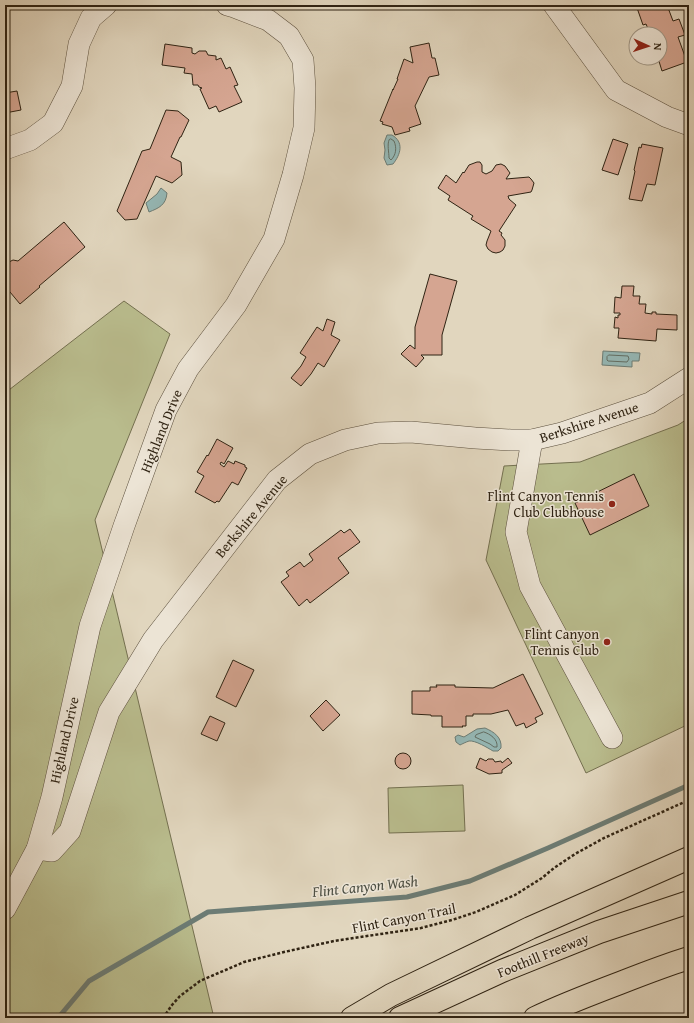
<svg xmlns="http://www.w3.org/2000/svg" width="694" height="1023" font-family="'Gentium Book Plus',serif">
<rect width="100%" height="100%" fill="#e1d6be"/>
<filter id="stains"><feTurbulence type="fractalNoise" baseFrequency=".005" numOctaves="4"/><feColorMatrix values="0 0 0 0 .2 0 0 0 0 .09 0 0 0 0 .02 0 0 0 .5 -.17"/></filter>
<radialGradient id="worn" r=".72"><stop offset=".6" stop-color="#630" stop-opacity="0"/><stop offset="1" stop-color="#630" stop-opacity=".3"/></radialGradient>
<!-- green -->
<g fill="#b9bc8d" stroke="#747050">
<polygon points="124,301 170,334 95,520 214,1018 5,1018 5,393"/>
<polygon points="689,418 689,724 586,773 486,560 504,466 580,462 678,425"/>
<polygon points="463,785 465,831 389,833 388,788"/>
</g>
<!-- water -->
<g fill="#95b8b6" stroke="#6c7c75">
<path d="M387,135H392C404,142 401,154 393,164L387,165L384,158L385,150L384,143Z"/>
<path d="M161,188L167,193C166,205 159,208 149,212L146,203L157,194Z"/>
<polygon points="603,351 640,353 639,361 632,361 632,367 602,365"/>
<path d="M485,728C494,732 502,737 501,748L498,751H493C488,748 475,740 469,741C466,742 462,744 460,745L456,742L455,737L458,735L464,737L477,729Z"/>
</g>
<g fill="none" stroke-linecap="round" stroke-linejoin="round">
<!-- shore -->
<g stroke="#626e64" stroke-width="1">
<path d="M391,139L394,141C397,148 396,155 391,160L389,158C389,152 387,145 389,140Z"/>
<polygon points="609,355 628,356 629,359 627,362 608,361 607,360 607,357"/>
<path d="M484,732C490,734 498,739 497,747H494L490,744L475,737L476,735Z"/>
</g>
<!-- stream -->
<polyline stroke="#6c7c75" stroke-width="5" points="58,1018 89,981 208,912 407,897 470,881 548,848 689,785"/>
</g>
<!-- building -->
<g fill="#d5a591" stroke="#2f2313">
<polygon points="636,5 667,5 673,21 679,19 685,35 678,37 687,62 662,71 658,58 660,58 660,34 649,34 648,31 649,31 646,24 643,25"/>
<polygon points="429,43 432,58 435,58 439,75 429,77 415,106 421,124 409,128 410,131 395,135 392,127 382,124 383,122 380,121 393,89 393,90 398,79 397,79 404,59 413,63 410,47"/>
<polygon points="165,44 192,48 192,53 195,54 199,51 206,51 208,55 216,56 216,60 221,58 226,69 230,67 238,85 234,86 242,102 219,112 216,106 209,109 200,89 202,88 199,87 198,85 193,85 192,74 184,73 185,68 162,65"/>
<polygon points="17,91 21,110 5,113 5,93"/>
<polygon points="166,110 178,111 189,120 181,137 180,137 171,157 181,162 182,175 172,183 156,176 137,219 125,220 117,211 142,151 150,149"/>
<polygon points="613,139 628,144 618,175 602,170"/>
<polygon points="642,144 663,148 655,185 647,184 642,201 629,199 635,171 634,170 639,147 641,148"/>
<polygon points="477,162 480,162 482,165 482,172 486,174 492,171 496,165 501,164 505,166 510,173 506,179 529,177 531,179 534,183 532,190 531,192 508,196 509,199 516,205 499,231 502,233 501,235 505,240 505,246 503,250 500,252 496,253 492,252 488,249 486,245 487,241 491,231 471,219 473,216 448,200 450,196 438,188 446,175 456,183 463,172 464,173 469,165"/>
<polygon points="64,222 85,247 39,286 40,287 20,304 5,286 5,257 9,262 13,260 18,261"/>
<polygon points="430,274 457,281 442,335 442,355 421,355 424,358 416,367 401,354 410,345 415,349 415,327"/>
<polygon points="622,286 634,286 633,296 640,296 639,304 646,304 645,313 652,314 652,312 656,312 656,314 677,315 677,330 657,329 656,341 618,338 619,328 614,328 615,317 618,318 618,315 620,315 620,313 614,313 615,297 621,298"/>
<polygon points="327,319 335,322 331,335 340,340 324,367 318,363 311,374 301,386 291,378 301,366 306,357 300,353 317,327 323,331"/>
<polygon points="217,439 233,448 224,464 221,462 220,464 224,467 228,461 234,464 235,461 245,465 245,467 247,468 238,485 232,482 219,502 217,501 215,503 195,492 204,476 197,472 207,455 208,456"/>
<polygon points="634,474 649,506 590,535 575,503"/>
<polygon points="350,529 360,542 338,558 349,573 310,603 307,599 299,606 281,582 289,576 286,572 300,562 304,567 313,560 309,554 341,530 344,533"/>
<polygon points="233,660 254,670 236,707 216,697"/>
<polygon points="523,674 543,714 535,718 537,722 526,728 524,723 516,726 508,710 491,714 473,714 473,716 466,716 466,726 462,726 463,727 442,727 442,716 431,716 431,715 412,714 412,691 430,691 430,687 437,687 436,685 455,685 455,687 493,688"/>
<polygon points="326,700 340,715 323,731 310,716"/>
<polygon points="210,716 225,723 217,741 201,734"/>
<circle cx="403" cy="761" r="8"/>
<polygon points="480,758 486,761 488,759 493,759 495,762 501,761 502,763 508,758 512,763 502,770 502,773 489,774 476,768"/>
</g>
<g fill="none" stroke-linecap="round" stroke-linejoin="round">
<defs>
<g id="minor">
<polyline points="554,5 616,90 667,117 689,125"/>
<polyline points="5,149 30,140 53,123 72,86 79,44 91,18 106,5"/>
<polyline points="532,440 516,532 530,586 612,738"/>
<polyline points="37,849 52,851 70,831 109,712 153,640 277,480 310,454 345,440 378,433 411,432 475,438 511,440 532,440 562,433 650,403 689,378"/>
<polyline points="5,909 37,849 52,797 90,626 124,526 166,410 188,369 236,305 274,239 293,175 304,128 305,88 303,60 289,36 268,20 234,7 227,5"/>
</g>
<g id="highway">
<polyline points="352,1018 391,995 530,928 689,858"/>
<polyline points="400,1018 502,971 599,932 689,902"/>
<path d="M535,1018C562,1005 591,994 620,983C643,974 666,965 689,958"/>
</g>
</defs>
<!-- minor casing -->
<use href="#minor" stroke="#5c503e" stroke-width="22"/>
<!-- highway casing -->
<use href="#highway" stroke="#2f2313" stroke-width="24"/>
<!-- path -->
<polyline stroke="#2f2313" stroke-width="2.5" stroke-dasharray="3 2" stroke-linecap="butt" points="163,1018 172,1005 180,996 200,981 244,962 284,952 334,941 421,928 452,920 476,912 515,895 542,878 554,868 575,854 604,838 689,800"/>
<!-- minor -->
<use href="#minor" stroke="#ece4d5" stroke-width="21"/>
<!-- highway -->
<use href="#highway" stroke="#e1d6be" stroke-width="22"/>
</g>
<!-- markers -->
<g fill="#8f2418" stroke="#ece4d5" stroke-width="1.5">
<circle cx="612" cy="504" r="4"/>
<circle cx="607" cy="642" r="4"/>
</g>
<g text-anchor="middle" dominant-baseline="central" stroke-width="3" stroke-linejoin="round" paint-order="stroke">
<!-- street labels -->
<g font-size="14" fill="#2f2313" stroke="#ece4d5">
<text transform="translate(589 422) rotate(-18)">Berkshire Avenue</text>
<text transform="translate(161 431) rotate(-68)">Highland Drive</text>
<text transform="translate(251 516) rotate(-50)">Berkshire Avenue</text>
<text transform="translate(64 740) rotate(-77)">Highland Drive</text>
<text transform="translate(404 918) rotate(-11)">Flint Canyon Trail</text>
<text transform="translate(543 955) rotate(-22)">Foothill Freeway</text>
</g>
<!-- poi labels -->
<g font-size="14" fill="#2f2313" stroke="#ece4d5" text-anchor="end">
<text x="604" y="496">Flint Canyon Tennis<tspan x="604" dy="16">Club Clubhouse</tspan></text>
<text x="599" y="634">Flint Canyon<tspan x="599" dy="16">Tennis Club</tspan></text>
</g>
<!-- water labels -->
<g font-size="15" font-style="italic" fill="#4e5044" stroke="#ece4d5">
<text transform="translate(365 886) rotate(-6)">Flint Canyon Wash</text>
</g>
</g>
<!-- margin -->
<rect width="694" height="1023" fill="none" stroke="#e1d6be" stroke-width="20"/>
<rect x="6" y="6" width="682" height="1011" fill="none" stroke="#2f2313" stroke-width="2"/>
<rect x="10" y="10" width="674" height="1003" fill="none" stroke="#2f2313"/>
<!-- north arrow -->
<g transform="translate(648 46) rotate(93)"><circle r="19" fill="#ece4d5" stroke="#a09787"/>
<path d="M0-3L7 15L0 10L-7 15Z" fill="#8f2418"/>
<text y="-6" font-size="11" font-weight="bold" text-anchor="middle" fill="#2f2313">N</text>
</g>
<rect width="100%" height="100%" filter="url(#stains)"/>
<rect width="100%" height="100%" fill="url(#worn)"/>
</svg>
